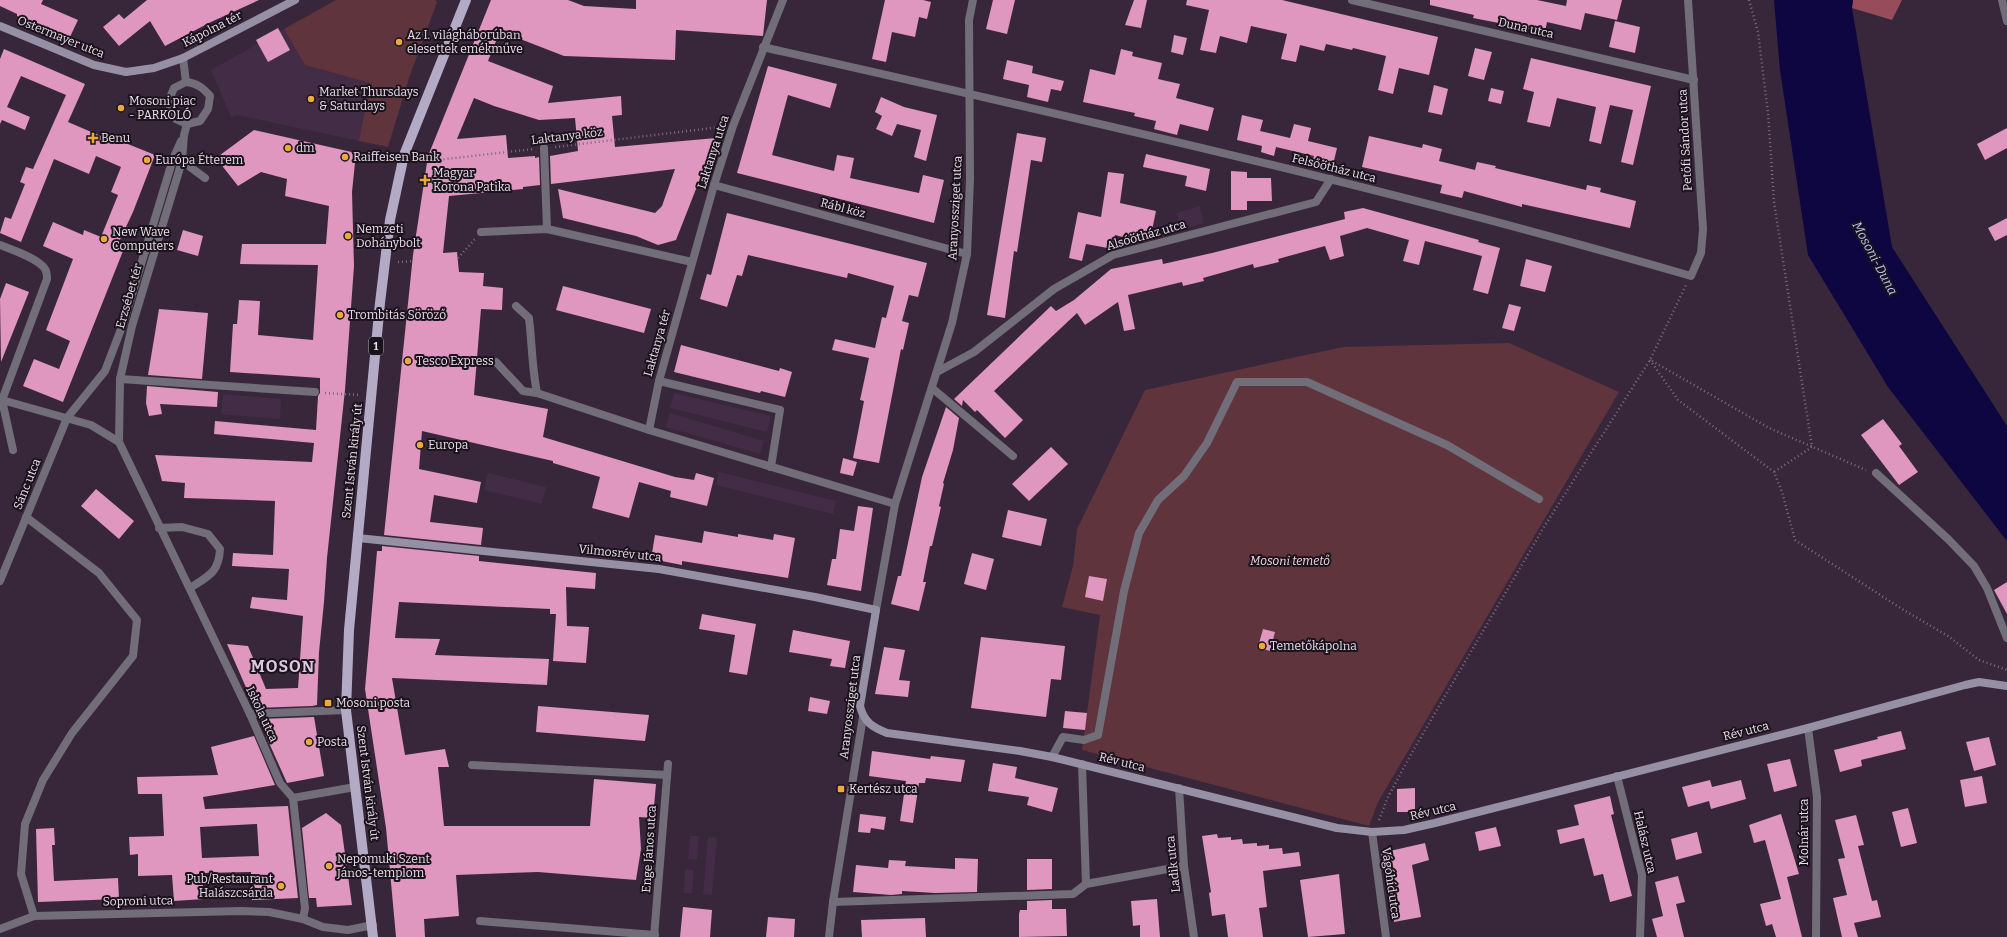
<svg xmlns="http://www.w3.org/2000/svg" width="2007" height="937" font-family="Bitter,serif">
<rect width="100%" height="100%" fill="#38263b"/>
<!-- built -->
<g fill="#432c46">
<polygon points="284,29 305,65 370,83 359,141 237,115 231,117 211,70"/>
<polygon points="1200,206 1204,223 1181,230 1176,213"/>
<polygon points="674,393 771,416 767,432 670,408"/>
<polygon points="223,394 281,399 280,419 221,414"/>
<polygon points="670,413 764,441 760,454 666,427"/>
<polygon points="719,472 836,501 833,514 716,485"/>
<polygon points="488,473 546,487 542,504 484,490"/>
<polygon points="690,836 699,836 697,860 688,859"/>
<polygon points="708,837 717,838 712,895 703,894"/>
<polygon points="685,869 694,870 692,893 684,893"/>
</g>
<!-- green -->
<g fill="#60343c">
<polygon points="336,0 435,0 437,2 409,78 388,147 359,141 370,83 305,65 284,29"/>
<polygon points="1509,343 1619,392 1378,802 1369,826 1082,750 1100,615 1062,607 1073,566 1077,529 1145,390 1343,347"/>
</g>
<!-- forest -->
<polygon fill="#974c5b" points="1853,0 1902,0 1892,20 1852,8"/>
<!-- water -->
<polygon fill="#0d0640" points="1774,0 1853,0 1852,8 1892,247 2007,426 2007,541 1888,387 1808,255 1780,70"/>
<!-- building -->
<g fill="#df96bf" fill-rule="evenodd">
<polygon points="0,0 43,0 41,4 78,20 69,39 17,16 17,14 0,6"/>
<polygon points="147,0 259,0 211,22 165,46 150,21 119,46 103,27 119,14 124,19"/>
<polygon points="491,0 568,0 584,6 636,9 636,0 767,0 763,36 676,30 675,60 564,56 500,31 488,61 553,86 548,103 621,96 622,115 612,116 615,147 716,138 676,240 658,245 636,236 563,218 558,189 655,213 662,206 675,169 551,184 550,156 578,151 575,118 539,120 494,106 474,98 457,139 506,135 508,158 535,156 535,158 539,157 540,185 523,187 523,189 449,196 443,253 457,252 459,272 484,273 483,286 503,288 502,310 481,309 474,395 548,409 543,437 675,477 694,480 696,473 714,478 707,506 670,497 671,491 639,482 629,518 592,508 600,477 553,463 553,461 422,431 419,469 481,482 477,503 434,495 430,522 483,528 481,545 384,535 413,255 428,156"/>
<polygon points="885,0 923,0 931,2 927,19 919,17 915,37 892,32 886,62 872,59"/>
<polygon points="993,0 1015,0 1007,34 986,29"/>
<polygon points="1134,0 1147,0 1141,28 1125,25"/>
<polygon points="1187,0 1282,0 1438,37 1429,75 1399,68 1393,94 1378,90 1386,56 1353,48 1352,50 1326,44 1324,51 1300,45 1296,62 1281,59 1287,34 1251,26 1247,43 1220,36 1216,53 1200,50 1209,10 1186,5"/>
<polygon points="1430,0 1537,0 1566,6 1567,0 1622,0 1617,20 1585,13 1581,30 1547,22 1545,32 1473,18 1474,15 1430,5"/>
<polygon points="1615,21 1640,27 1635,53 1609,47"/>
<polygon points="278,28 290,50 268,62 256,40"/>
<polygon points="1174,35 1187,38 1183,55 1171,52"/>
<polygon points="1475,48 1492,52 1484,80 1468,76"/>
<polygon points="4,49 85,84 68,122 117,143 118,140 155,155 133,212 118,244 125,246 63,402 23,386 34,359 59,369 70,341 46,330 73,259 43,246 53,222 83,235 84,230 101,237 118,195 111,192 121,167 96,156 89,174 54,159 21,242 0,233 5,217 11,219 25,184 20,182 26,167 33,169 66,95 21,76 7,107 30,117 25,130 2,120 0,124 0,59"/>
<polygon points="1121,49 1133,52 1132,56 1162,63 1158,79 1180,84 1176,98 1214,108 1208,131 1180,124 1177,135 1154,129 1156,121 1134,116 1135,113 1083,102 1090,69 1115,75"/>
<polygon points="1531,58 1651,86 1633,165 1621,162 1633,110 1610,105 1601,144 1589,141 1596,107 1557,98 1550,127 1527,122 1534,92 1523,89"/>
<polygon points="1007,60 1033,66 1032,73 1064,81 1061,91 1051,89 1048,102 1027,97 1029,85 1003,79"/>
<polygon points="768,66 837,84 830,108 788,95 772,155 834,171 837,155 854,158 850,178 919,193 923,175 944,180 934,223 737,173"/>
<polygon points="1434,85 1448,89 1442,115 1428,112"/>
<polygon points="1491,88 1504,91 1501,104 1488,101"/>
<polygon points="881,97 904,107 937,115 926,161 914,157 921,130 897,124 892,136 876,129 882,116 875,112"/>
<polygon points="1242,115 1263,120 1260,131 1290,138 1294,124 1311,128 1308,141 1337,148 1332,169 1311,164 1314,156 1276,147 1274,156 1261,152 1262,146 1237,140"/>
<polygon points="2007,128 2007,148 1985,160 1977,144"/>
<polygon points="254,130 356,153 352,192 354,266 345,390 327,558 324,602 319,652 317,705 312,706 255,708 227,644 248,646 266,689 298,688 303,616 250,608 252,597 287,600 289,569 232,566 233,553 273,555 275,501 184,498 185,483 162,481 155,455 312,462 314,443 214,434 215,421 316,430 318,396 320,393 320,378 230,372 233,324 237,324 239,300 260,301 258,335 313,340 318,265 240,264 242,244 326,244 329,206 285,196 287,179 261,172 238,186 216,158"/>
<polygon points="1017,133 1046,138 1042,162 1031,160 1017,252 1014,251 1005,318 987,315"/>
<polygon points="1369,136 1422,148 1423,144 1442,149 1439,161 1475,170 1477,162 1496,166 1495,168 1586,190 1587,185 1601,188 1600,192 1636,201 1630,228 1522,204 1522,207 1464,191 1462,198 1440,193 1442,185 1362,167"/>
<polygon points="1146,154 1210,169 1206,191 1185,186 1187,176 1143,167"/>
<polygon points="1231,171 1247,172 1247,178 1271,178 1272,201 1247,201 1247,210 1231,210"/>
<polygon points="1108,172 1124,174 1120,203 1156,211 1150,240 1142,242 1115,235 1113,249 1086,244 1082,261 1069,258 1078,212 1101,217"/>
<polygon points="1363,208 1479,240 1478,242 1500,248 1488,294 1473,290 1482,256 1425,241 1419,265 1403,261 1409,240 1367,228 1340,236 1344,256 1330,260 1325,246 1278,259 1279,262 1254,268 1253,264 1203,278 1204,281 1183,286 1182,282 1128,295 1135,329 1124,331 1118,302 1085,325 1077,313 994,391 1023,420 1005,438 977,410 975,412 963,400 962,406 954,399 1051,306 1056,311 1074,300 1111,269 1162,259 1163,264 1212,253 1345,219 1344,212"/>
<polygon points="727,213 927,263 918,297 909,295 902,321 909,323 903,350 901,349 879,463 853,458 864,401 860,400 869,358 832,350 835,339 875,348 882,317 886,318 894,286 848,273 847,278 748,255 742,276 737,275 727,307 700,299 707,274 711,275"/>
<polygon points="2007,218 2007,235 1995,241 1988,228"/>
<polygon points="183,230 203,236 198,256 177,250"/>
<polygon points="1526,259 1552,266 1545,292 1520,286"/>
<polygon points="6,283 29,292 1,362 0,299"/>
<polygon points="563,286 651,309 644,333 556,310"/>
<polygon points="1509,304 1521,307 1514,331 1502,328"/>
<polygon points="159,309 208,313 202,379 148,375"/>
<polygon points="681,345 779,371 780,368 792,372 785,397 761,391 760,393 674,372"/>
<polygon points="147,386 218,392 217,407 160,404 162,414 149,416 146,403"/>
<polygon points="946,407 959,418 953,450 943,483 944,484 939,506 941,507 932,546 930,546 923,582 926,582 919,611 891,604 898,576 901,576 922,477"/>
<polygon points="1883,419 1902,444 1899,446 1918,472 1899,485 1861,435"/>
<polygon points="1051,447 1068,464 1029,501 1012,484"/>
<polygon points="843,458 857,462 853,476 840,473"/>
<polygon points="96,489 134,521 119,539 81,506"/>
<polygon points="858,506 873,508 861,591 827,585 832,559 836,559 840,529 854,531"/>
<polygon points="1008,510 1047,519 1041,546 1002,537"/>
<polygon points="704,531 738,537 738,534 773,540 774,534 795,538 788,578 682,561 682,565 651,559 655,535 702,543"/>
<polygon points="382,546 479,556 479,561 596,573 595,589 566,587 567,626 589,627 586,663 553,661 556,614 550,614 550,609 399,602 395,638 440,639 435,655 549,659 547,685 392,678 405,755 445,749 449,767 438,767 444,826 590,826 594,779 656,784 653,818 639,817 641,849 636,880 538,872 456,875 459,916 424,919 425,937 396,937 386,828 365,689 377,551 382,551"/>
<polygon points="972,553 994,559 986,590 964,584"/>
<polygon points="1089,576 1107,579 1103,601 1085,597"/>
<polygon points="2007,582 2007,614 1994,590"/>
<polygon points="702,614 756,624 747,675 729,672 735,635 699,629"/>
<polygon points="1263,629 1275,632 1270,651 1258,647"/>
<polygon points="793,630 850,641 845,668 830,666 832,659 789,652"/>
<polygon points="981,637 1065,646 1061,680 1051,679 1046,717 971,708"/>
<polygon points="884,647 905,650 899,680 910,681 908,697 875,694"/>
<polygon points="810,697 830,701 827,714 808,711"/>
<polygon points="538,706 649,715 645,741 536,732"/>
<polygon points="1065,711 1087,713 1085,730 1063,728"/>
<polygon points="314,717 324,776 287,783 265,734 267,733 261,719"/>
<polygon points="1901,731 1906,749 1861,760 1862,766 1840,772 1834,750 1878,739 1877,737"/>
<path d="M254,736L275,785L203,797L205,809L288,806L298,898L252,900L251,872L202,873L204,899L174,901L172,875L138,876V854L130,855L129,837L164,836L162,794H138L137,777L218,775L211,747ZM257,824L259,856L202,858L200,827Z"/>
<polygon points="1989,737 1996,765 1974,771 1966,742"/>
<polygon points="872,751 930,759 931,756 965,760 961,782 926,778 925,783 919,783 913,823 900,821 906,781 869,776"/>
<polygon points="1790,759 1797,786 1774,792 1767,764"/>
<polygon points="993,763 1017,767 1015,778 1058,788 1052,812 1027,805 1029,797 988,791"/>
<polygon points="1982,776 1987,803 1965,807 1960,780"/>
<polygon points="1710,780 1712,787 1741,780 1746,799 1711,809 1709,801 1688,807 1682,787"/>
<polygon points="1415,788 1415,812 1397,812 1397,789"/>
<polygon points="1610,796 1614,814 1611,815 1632,896 1610,902 1603,874 1594,876 1584,838 1560,844 1557,830 1579,825 1574,805"/>
<polygon points="1908,808 1917,843 1901,847 1892,812"/>
<polygon points="326,813 341,825 352,905 317,907 316,898 309,898 302,828"/>
<polygon points="860,814 886,817 884,830 871,828 870,833 858,832"/>
<polygon points="1781,814 1799,874 1787,877 1802,937 1776,937 1772,924 1766,926 1760,904 1781,899 1765,840 1754,843 1749,825"/>
<polygon points="1856,815 1864,845 1858,846 1872,901 1877,900 1881,917 1854,923 1858,937 1842,937 1833,898 1847,895 1838,859 1845,858 1835,820"/>
<polygon points="1496,827 1501,846 1479,851 1475,832"/>
<polygon points="54,828 55,845 52,845 54,881 118,878 119,899 38,902 36,829"/>
<polygon points="1697,832 1702,853 1676,860 1671,839"/>
<polygon points="1217,834 1218,838 1231,837 1231,840 1242,839 1243,844 1257,843 1257,846 1269,845 1269,849 1282,848 1283,854 1299,852 1301,866 1263,871 1267,907 1259,908 1263,937 1228,937 1225,914 1212,916 1209,893 1211,892 1202,836"/>
<polygon points="1425,843 1429,860 1412,865 1421,917 1394,922 1389,888 1390,888 1381,853"/>
<polygon points="955,858 978,859 977,892 935,893 902,891 902,894 891,895 853,892 856,865 888,868 889,860 906,861 905,866 955,869"/>
<polygon points="1027,859 1052,859 1052,889 1027,890"/>
<polygon points="1339,874 1345,934 1308,937 1300,880"/>
<polygon points="1678,876 1685,902 1676,904 1684,937 1657,937 1652,919 1663,916 1655,882"/>
<polygon points="1157,899 1160,937 1140,937 1140,925 1133,926 1131,901"/>
<polygon points="1052,900 1052,909 1066,909 1067,936 1019,937 1019,914 1020,910 1027,910 1027,901"/>
<polygon points="683,907 712,910 710,937 680,937"/>
<polygon points="768,917 795,919 794,937 766,937"/>
<polygon points="925,918 926,937 862,937 861,920"/>
</g>
<g fill="none" stroke-linecap="round" stroke-linejoin="round">
<!-- path -->
<g stroke="#7b6b7d" stroke-width="2.5" stroke-dasharray="1 3" stroke-linecap="butt">
<polyline points="1749,0 1758,32 1768,113 1774,202 1812,447 1774,472"/>
<polyline points="555,147 721,127"/>
<polyline points="416,158 428,161 534,149"/>
<polyline points="458,258 475,239"/>
<polyline points="398,262 413,261"/>
<polyline points="1650,360 1678,400 1774,472 1782,492 1795,540 1902,609 1948,636 1979,660 2007,670"/>
<polyline points="1652,361 1769,428 1866,470"/>
<polyline points="325,393 360,395"/>
<polyline points="1379,820 1388,797 1414,749 1544,527 1650,360 1686,285"/>
</g>
<!-- lane -->
<g stroke="#716d79" stroke-width="8">
<polyline points="544,148 547,229"/>
<polyline points="182,161 205,178"/>
<path d="M516,306L529,318C532,343 532,368 537,393"/>
<polyline points="496,362 523,391 537,393 649,430"/>
<polyline points="120,379 315,392"/>
<polyline points="659,381 780,410 771,467"/>
<polyline points="2,400 13,450"/>
<polyline points="67,418 105,371 123,324 173,159 181,141"/>
<polyline points="119,442 120,379 132,326 182,161 184,135 187,124"/>
<polyline points="26,517 99,573 137,620 133,656 72,733 43,780 25,824 21,874 34,916"/>
<path d="M159,528L182,527L208,534L220,549C219,572 209,576 190,588"/>
<polyline points="250,714 346,710"/>
<polyline points="1052,757 1063,737 1084,740 1098,735 1124,591 1139,533 1158,500 1184,476 1207,443 1237,382 1307,382 1447,445 1539,499"/>
<polyline points="472,765 667,775"/>
<polyline points="293,798 355,787"/>
<polyline points="480,921 655,935"/>
</g>
<!-- street -->
<g stroke="#716d79" stroke-width="8">
<polyline points="783,0 733,126 714,185 659,381 649,430 895,504"/>
<polyline points="1352,0 1694,80"/>
<polyline points="2002,0 2007,21"/>
<path d="M763,47C1073,117 1385,187 1691,276L1701,253L1703,229L1688,0"/>
<path d="M183,58L186,82L174,88L168,102L176,119L187,124L200,121L208,109L210,96C203,88 197,83 186,82"/>
<polyline points="714,185 967,254"/>
<polyline points="481,232 547,229 692,262"/>
<path d="M0,245C12,250 38,258 45,269C47,272 47,276 47,279L2,400"/>
<polyline points="937,372 974,352 1054,289 1113,255 1316,202 1331,179"/>
<polyline points="932,388 1013,456"/>
<polyline points="2,400 91,425 119,442 250,714 280,783 293,798 305,908 303,919"/>
<polyline points="1876,473 1948,539 1974,566 1987,588 2007,638"/>
<polyline points="0,581 67,418"/>
<polyline points="876,610 895,504 952,323 967,254 970,179 969,20 973,0"/>
<polyline points="1808,728 1817,797 1816,937"/>
<polyline points="1082,764 1086,884"/>
<polyline points="1617,776 1642,875 1640,937"/>
<polyline points="1179,788 1184,866 1194,937"/>
<polyline points="1372,832 1386,937"/>
<polyline points="833,902 1073,894 1086,884 1184,866"/>
<polyline points="0,929 34,916 241,911 269,912 303,919 323,927 348,930 373,925"/>
<polyline points="654,937 668,764"/>
<polyline points="829,937 833,902 863,717"/>
</g>
<!-- secondary -->
<g stroke="#9690a4" stroke-width="8">
<polyline points="0,26 94,65 126,72 154,68 183,58 295,0"/>
<path d="M358,538L659,569L815,597L876,610L860,706C864,722 872,727 887,733L1020,751L1052,757L1337,828L1372,832L1404,830L1435,823L1808,728L1965,685L1979,682L2007,686"/>
</g>
<!-- primary -->
<polyline stroke="#b3abc5" stroke-width="10" points="373,937 346,710 349,630 380,303 390,220 404,155 466,0"/>
</g>
<!-- markers -->
<g fill="#ebaa39" stroke="#1b131c" stroke-width="1.5">
<circle cx="399" cy="42" r="4"/>
<circle cx="311" cy="99" r="4"/>
<circle cx="121" cy="108" r="4"/>
<path d="M91 132h4v4h4v4h-4v4h-4v-4h-4v-4h4z"/>
<circle cx="288" cy="148" r="4"/>
<circle cx="345" cy="157" r="4"/>
<circle cx="147" cy="160" r="4"/>
<path d="M423 174h4v4h4v4h-4v4h-4v-4h-4v-4h4z"/>
<circle cx="348" cy="236" r="4"/>
<circle cx="104" cy="239" r="4"/>
<circle cx="340" cy="315" r="4"/>
<circle cx="408" cy="361" r="4"/>
<circle cx="420" cy="445" r="4"/>
<circle cx="1262" cy="646" r="4"/>
<rect x="324" y="699" width="8" height="8" rx="2"/>
<circle cx="309" cy="742" r="4"/>
<rect x="837" y="785" width="8" height="8" rx="2"/>
<circle cx="329" cy="866" r="4"/>
<circle cx="281" cy="886" r="4"/>
</g>
<g text-anchor="middle" dominant-baseline="central" stroke-width="4" stroke-linejoin="round" paint-order="stroke">
<!-- shield labels -->
<rect fill="#1b131c" stroke="#aba0ac" stroke-width="1" x="369" y="337" width="14" height="18" rx="3"/>
<g font-size="11" font-weight="bold" fill="#e9ddea">
<text x="376" y="346">1</text>
</g>
<!-- street labels -->
<g font-size="12" fill="#e9ddea" stroke="#1b131c">
<text transform="translate(1526 28) rotate(13)">Duna utca</text>
<text transform="translate(212 29) rotate(-27)">Kápolna tér</text>
<text transform="translate(61 37) rotate(22)">Ostermayer utca</text>
<text transform="translate(567 136) rotate(-7)">Laktanya köz</text>
<text transform="translate(1685 140) rotate(-93)">Petőfi Sándor utca</text>
<text transform="translate(713 152) rotate(-72)">Laktanya utca</text>
<text transform="translate(1334 168) rotate(14)">Felsőötház utca</text>
<text transform="translate(843 208) rotate(15)">Rábl köz</text>
<text transform="translate(955 208) rotate(-87)">Aranyossziget utca</text>
<text transform="translate(1146 235) rotate(-16)">Alsóötház utca</text>
<text transform="translate(129 296) rotate(-74)">Erzsébet tér</text>
<text transform="translate(657 343) rotate(-74)">Laktanya tér</text>
<text transform="translate(352 461) rotate(-84)">Szent István király út</text>
<text transform="translate(27 484) rotate(-68)">Sánc utca</text>
<text transform="translate(620 553) rotate(6)">Vilmosrév utca</text>
<text transform="translate(850 707) rotate(-83)">Aranyossziget utca</text>
<text transform="translate(262 714) rotate(65)">Iskola utca</text>
<text transform="translate(1746 731) rotate(-14)">Rév utca</text>
<text transform="translate(1122 762) rotate(14)">Rév utca</text>
<text transform="translate(368 783) rotate(83)">Szent István király út</text>
<text transform="translate(1433 811) rotate(-13)">Rév utca</text>
<text transform="translate(1804 832) rotate(-90)">Molnár utca</text>
<text transform="translate(1645 842) rotate(77)">Halász utca</text>
<text transform="translate(649 849) rotate(-86)">Enge János utca</text>
<text transform="translate(1173 864) rotate(-96)">Ladik utca</text>
<text transform="translate(1391 883) rotate(82)">Vágóhíd utca</text>
<text transform="translate(138 901) rotate(-1)">Soproni utca</text>
</g>
<!-- poi labels -->
<g font-size="12" fill="#e9ddea" stroke="#1b131c" text-anchor="start">
<text x="407" y="35">Az I. világháborúban<tspan x="407" dy="14">elesettek emékműve</tspan></text>
<text x="319" y="92">Market Thursdays<tspan x="319" dy="14">&amp; Saturdays</tspan></text>
<text x="129" y="101">Mosoni piac<tspan x="129" dy="14">- PARKOLÓ</tspan></text>
<text x="101" y="138">Benu</text>
<text x="296" y="148">dm</text>
<text x="353" y="157">Raiffeisen Bank</text>
<text x="155" y="160">Európa Étterem</text>
<text x="433" y="173">Magyar<tspan x="433" dy="14">Korona Patika</tspan></text>
<text x="356" y="229">Nemzeti<tspan x="356" dy="14">Dohánybolt</tspan></text>
<text x="112" y="232">New Wave<tspan x="112" dy="14">Computers</tspan></text>
<text x="348" y="315">Trombitás Söröző</text>
<text x="416" y="361">Tesco Express</text>
<text x="428" y="445">Europa</text>
<text x="1270" y="646">Temetőkápolna</text>
<text x="336" y="703">Mosoni posta</text>
<text x="317" y="742">Posta</text>
<text x="849" y="789">Kertész utca</text>
<text x="337" y="859">Nepomuki Szent<tspan x="337" dy="14">János-templom</tspan></text>
<text x="273" y="879" text-anchor="end">Pub/Restaurant<tspan x="273" dy="14">Halászcsárda</tspan></text>
</g>
<!-- park labels -->
<g font-size="12" font-style="italic" fill="#f4dcdf" stroke="#1b131c">
<text x="1290" y="561">Mosoni temető</text>
</g>
<!-- water labels -->
<g font-size="13" font-style="italic" fill="#b6c0f7" stroke="#1b131c">
<text transform="translate(1875 258) rotate(62)">Mosoni-Duna</text>
</g>
<!-- district labels -->
<g font-size="16" font-weight="bold" letter-spacing="1" fill="#dec7e1" stroke="#1b131c">
<text x="283" y="666">MOSON</text>
</g>
</g>
</svg>
